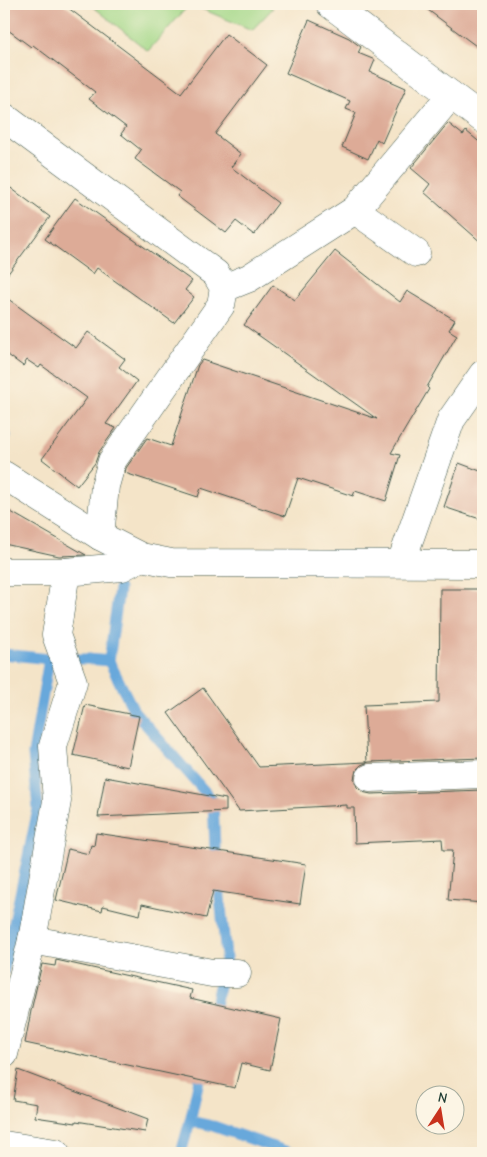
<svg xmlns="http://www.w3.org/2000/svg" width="487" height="1157" font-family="'Comic Neue',sans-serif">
<rect width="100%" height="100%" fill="#fcf5e5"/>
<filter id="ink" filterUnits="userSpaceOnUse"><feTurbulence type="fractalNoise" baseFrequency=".02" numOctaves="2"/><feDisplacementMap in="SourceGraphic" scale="10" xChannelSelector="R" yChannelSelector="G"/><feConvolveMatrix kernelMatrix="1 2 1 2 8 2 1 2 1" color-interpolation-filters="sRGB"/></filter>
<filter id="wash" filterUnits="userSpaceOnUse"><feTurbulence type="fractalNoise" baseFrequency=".0096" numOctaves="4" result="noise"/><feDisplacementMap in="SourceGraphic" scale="20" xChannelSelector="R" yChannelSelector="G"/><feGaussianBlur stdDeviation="1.12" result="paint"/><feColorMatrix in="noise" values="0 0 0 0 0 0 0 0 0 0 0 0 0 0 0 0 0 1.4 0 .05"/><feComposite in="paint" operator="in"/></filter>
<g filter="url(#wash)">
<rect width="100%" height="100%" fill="#f4e4c8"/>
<!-- green -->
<polygon fill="#a4d889" stroke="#628a5e" points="90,4 266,4 273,8 252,30 190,4 148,51"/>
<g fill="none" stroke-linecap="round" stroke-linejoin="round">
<!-- stream -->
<g stroke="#67a8db" stroke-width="11">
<polyline points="4,433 6,436"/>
<polyline points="119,589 109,661 134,711 213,801 215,848 226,956 212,1018"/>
<polyline points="4,654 49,659 89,659 109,661"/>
<polyline points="4,970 38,809 33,754 49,659"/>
<polyline points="190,1121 213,1126 291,1153"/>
<polyline points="181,1153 190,1121 202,1066"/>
</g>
</g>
<g id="blocks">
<!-- building -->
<g fill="#ddab97">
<polygon points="4,4 63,4 181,93 226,34 267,65 215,134 241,154 231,167 278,203 254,235 236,221 226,233 177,196 180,192 135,159 141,150 121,134 126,127 89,99 95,92 33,45 31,47 4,27"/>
<polygon points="420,4 483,4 483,51 468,40"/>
<polygon points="309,20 349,38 361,47 358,53 375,60 370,72 406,88 382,143 377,139 368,159 342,147 356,113 346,109 350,101 286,73"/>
<polygon points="448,123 463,135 466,131 483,145 483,244 424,192 430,184 411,168"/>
<polygon points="4,183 50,217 4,279"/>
<polygon points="75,198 192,281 185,290 194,297 174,323 97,268 93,274 45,239"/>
<polygon points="335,251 400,302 407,291 455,320 449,330 457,335 427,387 429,389 391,453 400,455 386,501 355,491 353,496 298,478 285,516 201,488 198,497 125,473 126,468 147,438 171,446 198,365 202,360 377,419 244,325 273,285 295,300"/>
<polygon points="4,296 76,348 88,332 125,359 119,367 137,381 106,424 116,428 99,452 95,463 77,486 42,459 87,398 41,365 39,368 27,360 23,366 4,352"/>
<polygon points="459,463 483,472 483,520 444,507"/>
<polygon points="4,508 86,555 59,556 4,544"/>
<polygon points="440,589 483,589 483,758 369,762 361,765 356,770 354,779 357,787 362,792 371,794 483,790 483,903 448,900 453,850 443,850 442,839 355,843 354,808 347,808 347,805 239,811 168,713 203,688 259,767 367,762 364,705 439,702"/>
<polygon points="85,705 139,716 128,767 73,755"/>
<polygon points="105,777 226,799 226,811 98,817"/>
<polygon points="96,833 306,864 300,904 213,891 206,918 142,904 140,915 103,906 102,911 56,900 68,849 89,854 91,845 94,846"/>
<polygon points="56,960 192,990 190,998 281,1019 270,1070 241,1063 235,1088 25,1043 31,1011 42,964 55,966"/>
<polygon points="18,1070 148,1119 145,1132 76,1121 76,1123 35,1117 37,1104 13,1100"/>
</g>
</g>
</g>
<g filter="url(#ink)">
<use href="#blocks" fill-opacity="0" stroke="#3f564a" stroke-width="1"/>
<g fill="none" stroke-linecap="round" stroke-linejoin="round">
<defs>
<g id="minor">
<polyline points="330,4 451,95"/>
<polyline points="4,117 216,274 224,288 221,305 112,461 105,486 100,536"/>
<polyline points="355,210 416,253"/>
<polyline points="224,288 249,278 355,210 451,95 483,119"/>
<polyline points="4,475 100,536 141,557 171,563 483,564"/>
<polyline points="401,563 451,420 483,374"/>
<polyline points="4,572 66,572 122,567 141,557"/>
<polyline points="370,778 483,774"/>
<polyline points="32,940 212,973 237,973"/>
<polyline points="4,1054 32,940 57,801 53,746 73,682 56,635 66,572"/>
<polyline points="4,1145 56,1153"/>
</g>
</defs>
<!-- minor casing -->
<use href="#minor" stroke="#3f564a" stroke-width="29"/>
<!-- minor -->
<use href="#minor" stroke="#fff" stroke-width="28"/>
</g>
</g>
<!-- margin -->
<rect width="487" height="1157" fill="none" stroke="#fcf5e5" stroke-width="20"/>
<!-- north arrow -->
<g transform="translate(440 1110) rotate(12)"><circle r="24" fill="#fcf5e5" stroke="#a4ab9e"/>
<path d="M0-4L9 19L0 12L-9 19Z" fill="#c8321e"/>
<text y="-8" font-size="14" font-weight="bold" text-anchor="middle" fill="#1f3d34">N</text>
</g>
</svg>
